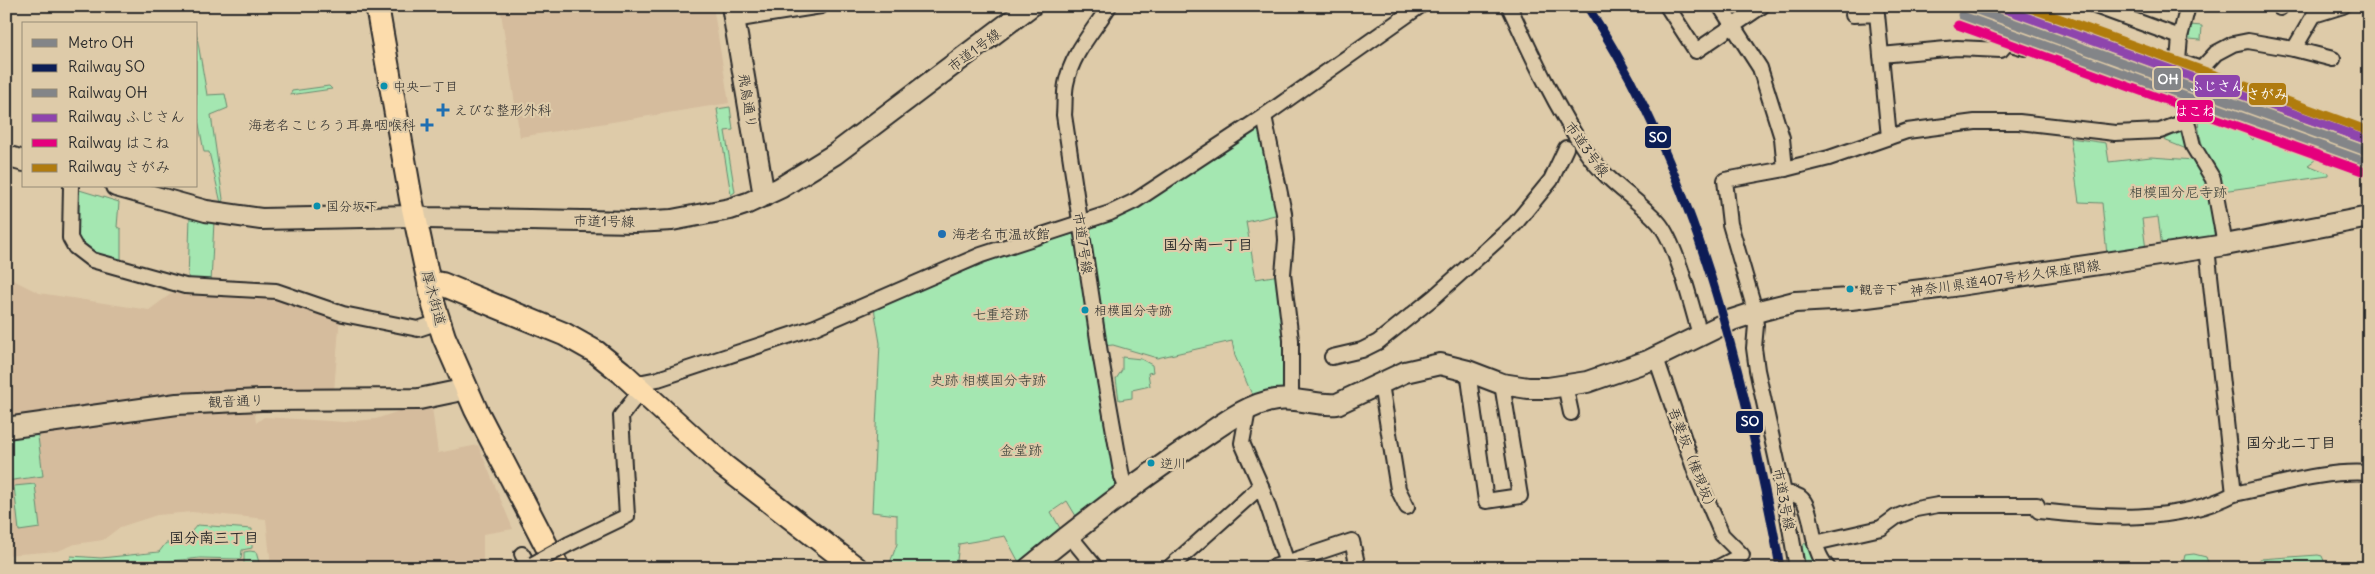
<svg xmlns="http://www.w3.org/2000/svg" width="2375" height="574" font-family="Delius,'Klee One',sans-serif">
<rect width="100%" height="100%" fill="#decba9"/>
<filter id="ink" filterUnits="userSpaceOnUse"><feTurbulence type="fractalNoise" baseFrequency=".02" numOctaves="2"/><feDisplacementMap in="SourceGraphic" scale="10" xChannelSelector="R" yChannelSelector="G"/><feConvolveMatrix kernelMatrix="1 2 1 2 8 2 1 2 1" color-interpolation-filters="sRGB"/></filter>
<g filter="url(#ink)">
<!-- built -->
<g fill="#d5bc9d">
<polygon points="500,6 713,6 729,103 520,137"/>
<polygon points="6,279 13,280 39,293 149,310 179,288 273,293 340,315 334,391 6,419"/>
<polygon points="431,400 438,453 478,445 513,529 483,534 483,567 271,567 266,519 192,512 157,515 120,527 103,540 75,544 58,551 6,555 6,430 254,406 256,423 264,417 345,422 376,419"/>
</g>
<!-- green -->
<g fill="#a4e7b1" stroke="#68896e">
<polygon points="2190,25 2202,26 2201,40 2189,39"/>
<polygon points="196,31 207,95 225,94 228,108 211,115 223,199 221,203 209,152 204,152 198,119 196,118"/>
<polygon points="329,86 332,89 290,95 292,91"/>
<path d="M2199,104L2233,117L2253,140L2256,130L2265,125L2279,129L2287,138H2301L2308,144L2318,143L2320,150L2315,160L2308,165L2328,173V176L2222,191C2209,164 2194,136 2199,104Z"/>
<polygon points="730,107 733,130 725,131 735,192 731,195 717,109"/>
<polygon points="1264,126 1279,214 1246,222 1256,279 1279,275 1286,331 1284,392 1254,399 1235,356 1232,341 1157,358 1113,345 1093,347 1117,482 1110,493 1076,516 1067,501 1051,512 1061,530 1021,566 1005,536 959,544 956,568 888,568 897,544 897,515 872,512 880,343 874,308 1017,250 1090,229 1114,219 1137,208 1256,127"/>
<polygon points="2178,132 2185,133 2189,150 2164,140"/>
<polygon points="2070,138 2106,143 2109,162 2151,157 2194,160 2205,172 2218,234 2214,240 2162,248 2158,217 2142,219 2146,250 2107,255 2102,203 2079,202"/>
<polygon points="76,189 119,202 117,227 121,229 121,265 94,257 74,238"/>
<polygon points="190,216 214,221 211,283 188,281"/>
<polygon points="1122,357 1141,359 1152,365 1153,372 1148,373 1150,386 1132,390 1132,398 1119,400 1116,379 1122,370"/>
<polygon points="37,429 43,476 6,481 6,433"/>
<polygon points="35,484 40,528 19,531 14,486"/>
<polygon points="197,525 252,529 252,548 242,550 241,559 200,558 161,562 160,568 67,568 71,556 101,558 159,552 166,543 182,543"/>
<polygon points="1805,543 1813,555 1815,568 1806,568 1802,547"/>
<polygon points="250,551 256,552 260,566 264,568 244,568 244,552"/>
<polygon points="2194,554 2206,557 2210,568 2182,568 2185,555"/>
<polygon points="2318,555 2322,556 2327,568 2254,568 2260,559"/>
</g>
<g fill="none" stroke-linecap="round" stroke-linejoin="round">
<defs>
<g id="street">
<path d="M1109,6C1093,32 1072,53 1066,84C1064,94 1065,105 1064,115L1100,353L1122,477L1127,489"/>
<path d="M1509,6C1532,56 1556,108 1587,153C1608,183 1635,197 1658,222C1676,242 1692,307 1700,335"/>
<polyline points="1667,6 1696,51 1762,6"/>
<polyline points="1720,6 1760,68 1782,138 1785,169"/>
<polyline points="2095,6 2180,37"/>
<polyline points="2188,6 2180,37 2178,61 2201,69"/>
<polyline points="2279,6 2280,8"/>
<polyline points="1853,15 1877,14 1889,137"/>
<polyline points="734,20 821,6"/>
<polyline points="2294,49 2333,59"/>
<polyline points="1881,55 1957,48 2001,50 2007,43 2025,48"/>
<polyline points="1264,116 1284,213 1286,240 1283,274 1291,340 1291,399"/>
<polyline points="71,186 70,238 75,247 92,260 185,286 276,291 343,314 418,329 439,322"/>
<polyline points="2225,245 2213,179 2193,146 2187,121 2201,69 2216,53 2233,44 2248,41 2294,49 2314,15 2343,6"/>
<polyline points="2207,248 2234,494"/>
<polyline points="1332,357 1362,350 1378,342 1434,297 1515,224 1551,180 1566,148"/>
<polyline points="1656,358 1696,474 1722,535 1742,555 1717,568"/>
<polyline points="1468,371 1486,501 1520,496 1502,384"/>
<polyline points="633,384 658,379 815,327 981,255 1110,213 1135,201 1264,116 1420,6"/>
<polyline points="1381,384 1398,489 1407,507"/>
<polyline points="1565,385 1571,413"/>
<polyline points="1248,410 1242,443 1261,486 1287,563"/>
<path d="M1784,493C1791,494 1797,494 1802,499C1815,514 1809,548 1828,568"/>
<polyline points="1069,535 1096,568"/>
<path d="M1815,543L1881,528L1896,517L1916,509L1938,505H2037L2039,511C2103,518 2176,524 2234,494C2279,485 2323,470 2369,473"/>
<polyline points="569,544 627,516 621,416 641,390"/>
<polyline points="522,554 529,566"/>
<polyline points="1169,568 1261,486"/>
<polyline points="1271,568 1352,541 1358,568"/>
<polyline points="1797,568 1784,493 1757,370 1754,348 1756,325 1752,300 1730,224 1725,180 1785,169 1829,158 1907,131 1975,122 2019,122 2115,133 2160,131 2187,121"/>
</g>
<g id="secondary">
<polyline points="732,6 764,196"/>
<polyline points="6,156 24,161"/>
<polyline points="116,186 206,211 261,219 415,216 426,218 635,222 672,220 730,209 748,203 780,188 835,154 1031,6"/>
<polyline points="6,428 177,404 261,400 419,399 467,389"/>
<path d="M1029,568C1083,523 1138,481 1196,442C1220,426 1247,404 1276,400C1297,397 1317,406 1337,404L1405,372L1440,364L1468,371L1502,384L1528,388H1548L1587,382L1648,361L1732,320L1763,310L1795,302L1851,299L1946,287L2225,245L2369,217"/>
</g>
<g id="primary">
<polyline points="377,6 411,199 434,306 444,337 476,410 558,568"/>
<polyline points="429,282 442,284 564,334 596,352 621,372 724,466 856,568"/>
</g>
</defs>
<!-- street casing -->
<use href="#street" stroke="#2b2b2b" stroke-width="18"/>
<!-- secondary casing -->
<use href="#secondary" stroke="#2b2b2b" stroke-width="24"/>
<!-- primary casing -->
<use href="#primary" stroke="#2b2b2b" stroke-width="26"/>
<!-- street -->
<use href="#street" stroke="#decba9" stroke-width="14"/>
<!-- secondary -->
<use href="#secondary" stroke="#decba9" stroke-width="20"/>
<!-- primary -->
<use href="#primary" stroke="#fcdcac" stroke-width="22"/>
<defs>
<polyline id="street-bridge" points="533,564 569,544"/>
</defs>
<!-- street-bridge casing -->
<use href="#street-bridge" stroke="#2b2b2b" stroke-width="18" stroke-linecap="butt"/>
<!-- street-bridge -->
<use href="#street-bridge" stroke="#decba9" stroke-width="14"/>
<defs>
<path id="rail-1" d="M1587,6C1675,139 1723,298 1757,453C1765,491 1774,529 1780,568"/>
<polyline id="rail-2" points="1962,15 2366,161"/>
<polyline id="rail-3" points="1995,6 2369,141"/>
<polyline id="rail-4" points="1958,25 2362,171"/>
<polyline id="rail-5" points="2025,6 2369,131"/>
</defs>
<!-- rail-1 casing -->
<use href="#rail-1" stroke="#decba9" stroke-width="12"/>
<!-- rail-2 casing -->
<use href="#rail-2" stroke="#decba9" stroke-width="12"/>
<!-- rail-3 casing -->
<use href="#rail-3" stroke="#decba9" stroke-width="12"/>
<!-- rail-4 casing -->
<use href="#rail-4" stroke="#decba9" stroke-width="12"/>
<!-- rail-5 casing -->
<use href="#rail-5" stroke="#decba9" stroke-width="12"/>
<!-- rail-1 -->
<use href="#rail-1" stroke="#0c1e56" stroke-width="9"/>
<!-- rail-2 -->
<use href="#rail-2" stroke="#838588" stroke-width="9"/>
<!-- rail-3 -->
<use href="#rail-3" stroke="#8e44ad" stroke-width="9"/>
<!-- rail-4 -->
<use href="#rail-4" stroke="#e5007d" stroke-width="9"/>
<!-- rail-5 -->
<use href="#rail-5" stroke="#b07b0f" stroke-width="9"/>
<defs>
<polyline id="metro-1" points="1966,6 2369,152"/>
</defs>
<!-- metro-1 casing -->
<use href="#metro-1" stroke="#decba9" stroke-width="12"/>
<!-- metro-1 -->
<use href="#metro-1" stroke="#838588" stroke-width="9"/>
</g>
</g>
<!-- markers -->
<g fill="#0990ad" stroke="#decba9" stroke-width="2">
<circle cx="384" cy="86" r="4.5"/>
<circle cx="317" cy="206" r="4.5"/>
<circle cx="1850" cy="289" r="4.5"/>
<circle cx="1085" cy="310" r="4.5"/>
<circle cx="1151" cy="463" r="4.5"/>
</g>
<g fill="#1f6fb2" stroke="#decba9" stroke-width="2">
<path d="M440.5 102.5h5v5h5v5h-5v5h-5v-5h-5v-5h5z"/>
<path d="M424.5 117.5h5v5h5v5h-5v5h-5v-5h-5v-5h5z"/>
<circle cx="942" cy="234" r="5"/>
</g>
<g text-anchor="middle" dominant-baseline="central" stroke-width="4.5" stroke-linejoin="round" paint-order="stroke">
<!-- bus labels -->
<g font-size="13" fill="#2b2b2b" stroke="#decba9" text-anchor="start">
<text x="393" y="86">中央一丁目</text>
<text x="326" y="206">国分坂下</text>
<text x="1859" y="289">観音下</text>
<text x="1094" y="310">相模国分寺跡</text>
<text x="1160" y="463">逆川</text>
</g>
<!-- street labels -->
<g font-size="14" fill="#2b2b2b" stroke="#decba9">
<text transform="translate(974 50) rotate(-37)">市道1号線</text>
<text transform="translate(748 101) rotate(81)">飛鳥通り</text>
<text transform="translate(1587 149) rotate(54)">市道3号線</text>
<text transform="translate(604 221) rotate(1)">市道1号線</text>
<text transform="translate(1083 243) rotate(81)">市道7号線</text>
<text transform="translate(2005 278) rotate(-8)">神奈川県道407号杉久保座間線</text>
<text transform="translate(434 298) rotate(75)">厚木街道</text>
<text transform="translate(236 401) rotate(-2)">観音通り</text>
<text transform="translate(1693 460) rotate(69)">吾妻坂（権現坂）</text>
<text transform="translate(1784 499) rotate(79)">市道3号線</text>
</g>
<!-- poi labels -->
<g font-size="14" fill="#2b2b2b" stroke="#decba9" text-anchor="start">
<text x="454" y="110">えびな整形外科</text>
<text x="416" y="125" text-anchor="end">海老名こじろう耳鼻咽喉科</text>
<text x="952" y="234">海老名市温故館</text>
</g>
<!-- park labels -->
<g font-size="14" fill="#373e38" stroke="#decba9">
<text x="2178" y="192">相模国分尼寺跡</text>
<text x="1000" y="314">七重塔跡</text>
<text x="988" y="380">史跡 相模国分寺跡</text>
<text x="1021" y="450">金堂跡</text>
</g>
<!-- neighbourhood labels -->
<g font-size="15" font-weight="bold" fill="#2b2b2b" stroke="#decba9">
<text x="1208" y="244">国分南一丁目</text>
<text x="2291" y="442">国分北二丁目</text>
<text x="214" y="537">国分南三丁目</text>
</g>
</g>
<g stroke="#decba9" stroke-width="2">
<rect x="2153" y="67" width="29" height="24" rx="5" fill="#838588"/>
<rect x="2194" y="74" width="47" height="24" rx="5" fill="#8e44ad"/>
<rect x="2248" y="82" width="39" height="24" rx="5" fill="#b07b0f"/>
<rect x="2176" y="99" width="38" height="24" rx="5" fill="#e5007d"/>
<rect x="1644" y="125" width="28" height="24" rx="5" fill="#0c1e56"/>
<rect x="1735" y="410" width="29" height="24" rx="5" fill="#0c1e56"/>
</g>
<g font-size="14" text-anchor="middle" font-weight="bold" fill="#fff">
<text x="2168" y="84">OH</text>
<text x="2217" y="91">ふじさん</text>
<text x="2267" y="99">さがみ</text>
<text x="2195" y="116">はこね</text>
<text x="1658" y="142">SO</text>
<text x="1750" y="426">SO</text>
</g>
<!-- margin -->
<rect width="2375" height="574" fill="none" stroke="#decba9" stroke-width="25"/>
<rect x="12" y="12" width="2350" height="549" fill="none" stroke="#2b2b2b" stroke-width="2" filter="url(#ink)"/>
<!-- legend -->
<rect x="22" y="22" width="175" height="165" fill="#decba9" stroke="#968b77"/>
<rect x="32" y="39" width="25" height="8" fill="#838588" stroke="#968b77"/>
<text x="68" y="48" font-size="15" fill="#2b2b2b">Metro OH</text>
<rect x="32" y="64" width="25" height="8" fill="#0c1e56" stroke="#968b77"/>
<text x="68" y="72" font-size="15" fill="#2b2b2b">Railway SO</text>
<rect x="32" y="89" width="25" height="8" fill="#838588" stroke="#968b77"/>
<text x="68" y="98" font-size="15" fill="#2b2b2b">Railway OH</text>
<rect x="32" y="114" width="25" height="8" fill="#8e44ad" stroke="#968b77"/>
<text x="68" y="122" font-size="15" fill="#2b2b2b">Railway ふじさん</text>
<rect x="32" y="139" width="25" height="8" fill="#e5007d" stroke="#968b77"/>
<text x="68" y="148" font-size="15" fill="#2b2b2b">Railway はこね</text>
<rect x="32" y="164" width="25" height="8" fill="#b07b0f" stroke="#968b77"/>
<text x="68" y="172" font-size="15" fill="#2b2b2b">Railway さがみ</text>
</svg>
